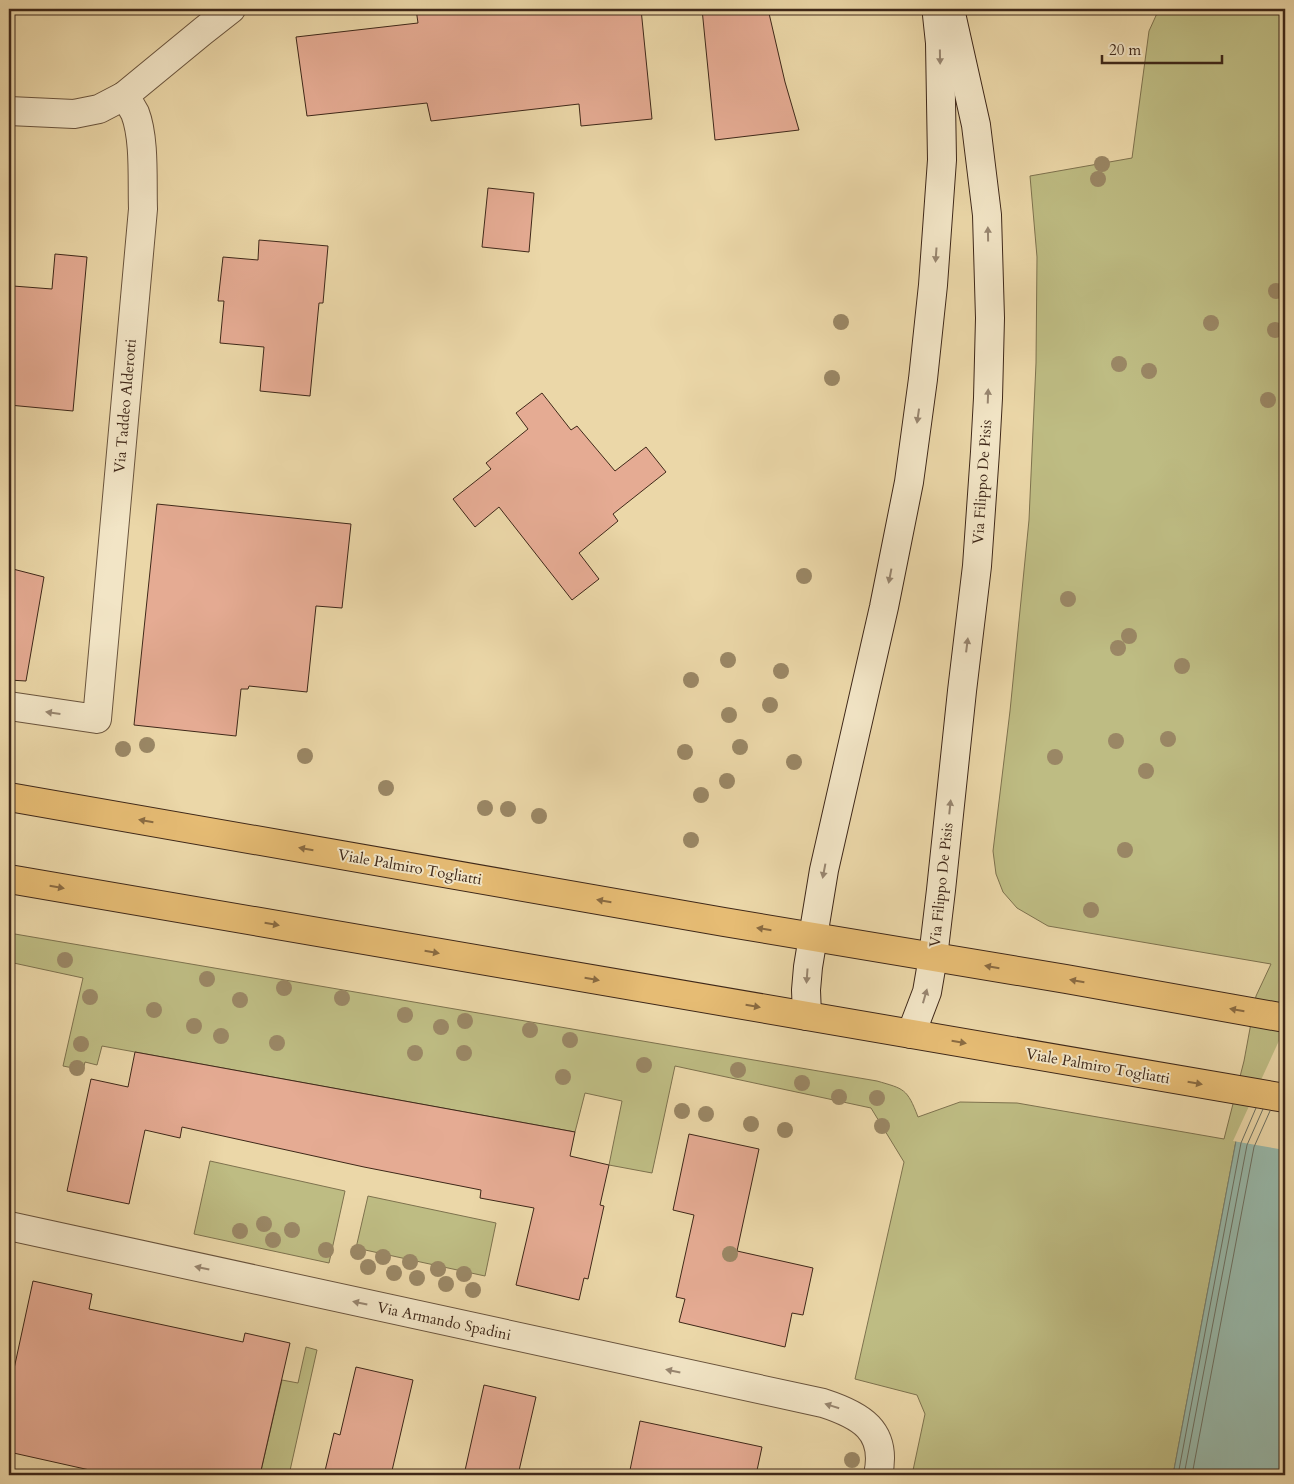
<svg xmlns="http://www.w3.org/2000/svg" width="1294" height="1484" font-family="Cardo,serif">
<rect width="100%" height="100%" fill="#ebd7a8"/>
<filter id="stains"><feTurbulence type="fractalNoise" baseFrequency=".004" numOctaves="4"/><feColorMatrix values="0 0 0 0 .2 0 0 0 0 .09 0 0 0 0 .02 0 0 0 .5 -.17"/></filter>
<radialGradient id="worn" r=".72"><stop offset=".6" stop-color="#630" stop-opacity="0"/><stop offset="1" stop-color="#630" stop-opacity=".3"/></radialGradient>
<!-- green -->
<g fill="#bebc83" stroke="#7e724e">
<path d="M1159,9H1285V1033L1236,1141L1173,1475H912L925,1414L917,1395L855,1379L904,1162L871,1108L675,1066L652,1173L609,1165L622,1101L585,1093L575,1132L102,1046L97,1065L85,1062L83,1070L63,1066L83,978L9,962V933L877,1081C904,1089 907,1088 918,1117L960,1102L1017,1103L1224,1139L1244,1061L1256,996L1271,964L1048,926L1017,908L1003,892L996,874L993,851L1010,711L1029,520L1036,363L1037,257L1030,176L1132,158L1149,31Z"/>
<polygon points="210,1161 345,1191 329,1263 194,1234"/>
<polygon points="368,1196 496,1223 485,1276 356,1248"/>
<polygon points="306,1347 317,1350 289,1475 260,1475 282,1380 298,1383"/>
<polygon points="9,1468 41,1475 9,1475"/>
</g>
<!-- water -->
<polygon fill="#98b9ab" stroke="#747f71" points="1285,1033 1285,1475 1173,1475 1236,1141"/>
<!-- pier -->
<polygon fill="#ebd7a8" points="1285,1031 1285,1150 1233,1141 1283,1032"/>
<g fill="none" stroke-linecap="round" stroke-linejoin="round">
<!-- shore -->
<g stroke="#6c7062" stroke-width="1">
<polyline points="1178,1475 1241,1143 1256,1108"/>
<polyline points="1184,1475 1247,1145 1263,1109"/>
<polyline points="1192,1475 1254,1147 1270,1111"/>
</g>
</g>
<!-- building -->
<g fill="#e5ab93" stroke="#3f2819">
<polygon points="416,9 641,9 652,119 581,126 579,104 431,121 427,103 307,116 296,37 418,23"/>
<polygon points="702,9 768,9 785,82 799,130 715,140"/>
<polygon points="488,188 534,193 529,252 482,247"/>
<polygon points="259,240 328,246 323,303 319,303 310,396 260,391 264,347 220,343 224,301 218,301 223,257 258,260"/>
<polygon points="55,254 87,257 73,411 9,405 9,331 13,286 52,289"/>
<polygon points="542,393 571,430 577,426 615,471 646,447 666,472 613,514 618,521 579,553 599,579 572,600 499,507 475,527 453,499 491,469 486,463 528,429 516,413"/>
<polygon points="157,504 351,524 342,608 316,606 307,692 249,686 248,689 241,689 236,736 134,725"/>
<polygon points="9,568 44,577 26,681 9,680"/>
<polygon points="135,1052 575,1132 570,1156 609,1165 600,1205 604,1206 588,1279 584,1278 579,1300 516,1285 534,1208 480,1198 481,1190 364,1167 182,1127 180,1138 145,1130 129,1204 67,1191 91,1079 128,1087"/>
<polygon points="689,1134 759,1149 737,1251 813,1268 803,1315 792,1313 785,1347 679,1322 685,1299 676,1297 694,1215 673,1210"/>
<polygon points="33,1281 92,1294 89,1309 243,1342 245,1333 290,1343 260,1475 112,1475 9,1452 9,1392"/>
<polygon points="356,1367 413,1380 391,1475 324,1475 334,1433 340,1435"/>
<polygon points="484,1385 536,1397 518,1475 464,1475"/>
<polygon points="640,1421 762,1447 756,1475 629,1475"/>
</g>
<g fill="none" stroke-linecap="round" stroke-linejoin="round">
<defs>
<g id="street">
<polyline points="9,111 74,114 99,109 124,96 203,31 231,9"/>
<path d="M9,706L97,719L143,209C142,181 145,139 135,113C132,107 128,101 124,96"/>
<path d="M9,1226L823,1403C860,1415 888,1430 878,1475"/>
</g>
<g id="secondary">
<polyline points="807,1016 806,990 808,967 824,870 884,607 909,482 923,379 933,285 942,160 940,43 937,15"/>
<polyline points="911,1034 927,992 933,957 941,890 962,691 977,566 985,452 988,398 990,318 987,215 976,125 950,9"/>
</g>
<g id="primary">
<polyline points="9,797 724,922 1066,979 1285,1018"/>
<polyline points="9,879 1285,1098"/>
</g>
</defs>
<!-- street casing -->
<use href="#street" stroke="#6a543d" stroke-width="30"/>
<!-- secondary casing -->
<use href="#secondary" stroke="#3f2819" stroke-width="30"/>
<!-- primary casing -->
<use href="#primary" stroke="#3f2819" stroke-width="30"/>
<!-- street -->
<use href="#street" stroke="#f2e5c6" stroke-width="28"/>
<!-- secondary -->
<use href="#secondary" stroke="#f2e5c6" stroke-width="28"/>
<!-- primary -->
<use href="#primary" stroke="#e6bc74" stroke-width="28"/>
</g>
<!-- trees -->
<g fill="#9a8765">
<circle cx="1102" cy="164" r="8"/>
<circle cx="1098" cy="179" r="8"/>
<circle cx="1276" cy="291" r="8"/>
<circle cx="841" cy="322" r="8"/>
<circle cx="1211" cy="323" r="8"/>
<circle cx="1275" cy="330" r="8"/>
<circle cx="1119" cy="364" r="8"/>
<circle cx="1149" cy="371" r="8"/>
<circle cx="832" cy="378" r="8"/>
<circle cx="1268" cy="400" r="8"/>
<circle cx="804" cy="576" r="8"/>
<circle cx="1068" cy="599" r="8"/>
<circle cx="1129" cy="636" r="8"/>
<circle cx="1118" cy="648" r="8"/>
<circle cx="728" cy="660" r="8"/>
<circle cx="1182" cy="666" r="8"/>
<circle cx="781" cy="671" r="8"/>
<circle cx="691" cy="680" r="8"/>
<circle cx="770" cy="705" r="8"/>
<circle cx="729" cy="715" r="8"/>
<circle cx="1168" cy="739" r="8"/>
<circle cx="1116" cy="741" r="8"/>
<circle cx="147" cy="745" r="8"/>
<circle cx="740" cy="747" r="8"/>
<circle cx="123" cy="749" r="8"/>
<circle cx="685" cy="752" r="8"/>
<circle cx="305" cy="756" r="8"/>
<circle cx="1055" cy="757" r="8"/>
<circle cx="794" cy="762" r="8"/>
<circle cx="1146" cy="771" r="8"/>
<circle cx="727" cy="781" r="8"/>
<circle cx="386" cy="788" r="8"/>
<circle cx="701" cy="795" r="8"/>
<circle cx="485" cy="808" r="8"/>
<circle cx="508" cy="809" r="8"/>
<circle cx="539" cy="816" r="8"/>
<circle cx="691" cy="840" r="8"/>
<circle cx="1125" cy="850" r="8"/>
<circle cx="1091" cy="910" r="8"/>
<circle cx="65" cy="960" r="8"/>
<circle cx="207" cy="979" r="8"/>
<circle cx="284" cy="988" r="8"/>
<circle cx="90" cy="997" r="8"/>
<circle cx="342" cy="998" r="8"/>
<circle cx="240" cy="1000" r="8"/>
<circle cx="154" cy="1010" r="8"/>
<circle cx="405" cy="1015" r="8"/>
<circle cx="465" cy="1021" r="8"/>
<circle cx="194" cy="1026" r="8"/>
<circle cx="441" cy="1027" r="8"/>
<circle cx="530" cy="1030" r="8"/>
<circle cx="221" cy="1036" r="8"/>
<circle cx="570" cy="1040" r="8"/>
<circle cx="277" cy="1043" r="8"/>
<circle cx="81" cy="1044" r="8"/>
<circle cx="415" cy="1053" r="8"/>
<circle cx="464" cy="1053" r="8"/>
<circle cx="644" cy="1065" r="8"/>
<circle cx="77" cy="1068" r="8"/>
<circle cx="738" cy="1070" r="8"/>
<circle cx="563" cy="1077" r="8"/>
<circle cx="802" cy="1083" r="8"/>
<circle cx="839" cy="1097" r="8"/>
<circle cx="877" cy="1098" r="8"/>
<circle cx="682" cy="1111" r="8"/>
<circle cx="706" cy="1114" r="8"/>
<circle cx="751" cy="1124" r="8"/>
<circle cx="882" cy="1126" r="8"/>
<circle cx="785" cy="1130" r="8"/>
<circle cx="264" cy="1224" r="8"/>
<circle cx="292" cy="1230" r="8"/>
<circle cx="240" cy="1231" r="8"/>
<circle cx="273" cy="1240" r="8"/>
<circle cx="326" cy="1250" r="8"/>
<circle cx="358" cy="1252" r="8"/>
<circle cx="730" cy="1254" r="8"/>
<circle cx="383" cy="1257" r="8"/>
<circle cx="410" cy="1262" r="8"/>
<circle cx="368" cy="1267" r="8"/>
<circle cx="438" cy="1269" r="8"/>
<circle cx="394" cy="1273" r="8"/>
<circle cx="464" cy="1274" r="8"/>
<circle cx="417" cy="1278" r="8"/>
<circle cx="446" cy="1284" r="8"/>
<circle cx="473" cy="1290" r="8"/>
<circle cx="852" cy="1460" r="8"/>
</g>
<!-- one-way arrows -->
<defs><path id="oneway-solid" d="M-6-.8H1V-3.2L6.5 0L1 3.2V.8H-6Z" transform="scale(1.25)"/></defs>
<g fill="#988670">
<use href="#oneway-solid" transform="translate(940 57) rotate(89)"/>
<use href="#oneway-solid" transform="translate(988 234) rotate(-91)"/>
<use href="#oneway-solid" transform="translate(936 255) rotate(94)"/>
<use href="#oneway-solid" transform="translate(988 396) rotate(-88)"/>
<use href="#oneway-solid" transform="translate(918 416) rotate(98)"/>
<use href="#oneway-solid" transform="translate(890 576) rotate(101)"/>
<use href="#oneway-solid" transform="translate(967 645) rotate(-83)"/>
<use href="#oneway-solid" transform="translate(53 713) rotate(-172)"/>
<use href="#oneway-solid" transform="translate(950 807) rotate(-84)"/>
<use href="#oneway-solid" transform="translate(824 871) rotate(101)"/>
<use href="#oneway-solid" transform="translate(807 976) rotate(94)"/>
<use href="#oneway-solid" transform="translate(925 996) rotate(-74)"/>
<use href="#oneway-solid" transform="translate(202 1268) rotate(-168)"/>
<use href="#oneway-solid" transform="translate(360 1303) rotate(-168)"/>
<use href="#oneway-solid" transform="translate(673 1371) rotate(-168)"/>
<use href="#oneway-solid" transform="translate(832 1406) rotate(-163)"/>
</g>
<g fill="#8a6b42">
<use href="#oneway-solid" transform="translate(146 821) rotate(-170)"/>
<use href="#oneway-solid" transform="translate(306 849) rotate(-170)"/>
<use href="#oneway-solid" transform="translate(57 887) rotate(10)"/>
<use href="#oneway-solid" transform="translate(604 901) rotate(-170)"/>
<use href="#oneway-solid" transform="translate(272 924) rotate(10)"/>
<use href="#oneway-solid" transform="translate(764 929) rotate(-171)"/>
<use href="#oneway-solid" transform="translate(432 952) rotate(10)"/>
<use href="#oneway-solid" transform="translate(992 967) rotate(-170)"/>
<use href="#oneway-solid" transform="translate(592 979) rotate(10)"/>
<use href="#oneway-solid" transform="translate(1077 981) rotate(-170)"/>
<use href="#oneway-solid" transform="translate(753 1006) rotate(10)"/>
<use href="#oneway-solid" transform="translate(1237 1010) rotate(-170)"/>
<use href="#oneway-solid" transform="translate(959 1042) rotate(10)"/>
<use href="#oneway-solid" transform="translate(1195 1083) rotate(10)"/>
</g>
<g text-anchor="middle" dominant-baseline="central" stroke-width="4" stroke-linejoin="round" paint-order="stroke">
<!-- street labels -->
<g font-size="15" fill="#3f2819" stroke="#f2e5c6">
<text transform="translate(125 406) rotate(-85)">Via Taddeo Alderotti</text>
<text transform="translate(982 482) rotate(-86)">Via Filippo De Pisis</text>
<text transform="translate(410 867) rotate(10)">Viale Palmiro Togliatti</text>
<text transform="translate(941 885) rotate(-84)">Via Filippo De Pisis</text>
<text transform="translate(1098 1066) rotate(10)">Viale Palmiro Togliatti</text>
<text transform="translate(444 1321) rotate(12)">Via Armando Spadini</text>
</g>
</g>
<!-- margin -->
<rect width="1294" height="1484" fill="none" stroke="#ebd7a8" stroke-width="30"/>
<rect x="10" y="10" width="1274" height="1464" fill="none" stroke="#3f2819" stroke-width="2.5"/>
<rect x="15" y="15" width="1264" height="1454" fill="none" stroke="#3f2819"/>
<!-- scale -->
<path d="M1102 55v8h120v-8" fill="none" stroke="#3f2819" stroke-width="2.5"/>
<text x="1109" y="55" font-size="15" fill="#3f2819" stroke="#f2e5c6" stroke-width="4" paint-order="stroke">20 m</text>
<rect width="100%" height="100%" filter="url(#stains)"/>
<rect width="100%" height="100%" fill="url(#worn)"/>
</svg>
